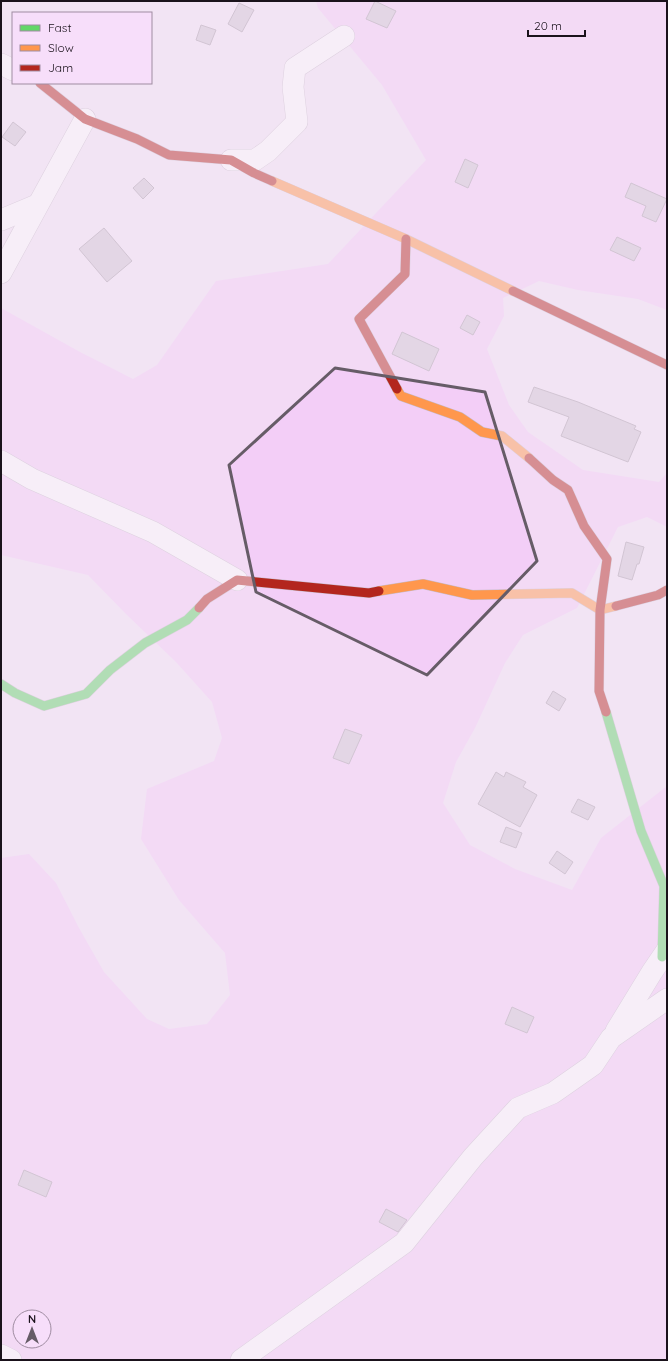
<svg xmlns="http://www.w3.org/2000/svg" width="668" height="1361" font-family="Quicksand,sans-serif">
<rect width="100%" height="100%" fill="#f2e4f4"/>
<!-- green -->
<path fill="#f3cef7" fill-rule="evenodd" d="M316,1H667V310L638,299L578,290L539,281L503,298L504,316L487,349L509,405L528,432L583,470L659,482L667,473V527L647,517L618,527L577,608L523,635L505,663L475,728L456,762L443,803L470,845L515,869L572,890L601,838L667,786V1360H1V858L29,854L56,883L79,928L104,972L147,1019L169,1029L207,1024L230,995L225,953L179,900L141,839L147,789L214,761L222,738L212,702L176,662L126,614L88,575L1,555V308L80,352L133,379L157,365L216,281L328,264L426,160L382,85L318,8ZM20,1317H44V1341H20Z"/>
<!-- building -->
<g fill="#d0c6d2" stroke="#aa9fab">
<polygon points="375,1 396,11 387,28 366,19"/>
<polygon points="239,3 254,10 242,32 228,24"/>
<polygon points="201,25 216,30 210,45 196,40"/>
<polygon points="13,122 26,132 15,146 2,137"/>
<polygon points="465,159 478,165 468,188 455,182"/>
<polygon points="144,178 154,188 143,199 133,188"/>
<polygon points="631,183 667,199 656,222 642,216 646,206 625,197"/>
<polygon points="104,228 132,261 107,282 79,249"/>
<polygon points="617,237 641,248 634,261 610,250"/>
<polygon points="467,315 480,322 473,335 460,328"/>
<polygon points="402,332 439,349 429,371 392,354"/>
<polygon points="534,387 578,402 636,426 634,429 641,432 628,462 561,436 569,417 528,402"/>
<polygon points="626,542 644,547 639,564 637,564 632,580 618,576"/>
<polygon points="553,691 566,699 559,711 546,703"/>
<polygon points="345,729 362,735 349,764 333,758"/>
<polygon points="496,772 504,777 506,772 526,782 523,787 537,795 520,827 478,804"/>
<polygon points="578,799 595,807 588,820 571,812"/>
<polygon points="506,827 522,833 516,848 500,842"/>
<polygon points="557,851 573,862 565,874 549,863"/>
<polygon points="512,1007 534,1017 527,1033 505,1024"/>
<polygon points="24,1170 52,1182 46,1197 18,1185"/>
<polygon points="386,1209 407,1220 398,1232 379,1222"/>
</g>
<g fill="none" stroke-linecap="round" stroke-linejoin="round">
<defs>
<g id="street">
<polyline points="1,64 13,70"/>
<polyline points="231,160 255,160 268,151 297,122 293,87 295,68 344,36"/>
<polyline points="1,220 37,205"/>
<polyline points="1,273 85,119"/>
<polyline points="1,461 32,479 153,532 237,580"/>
<polyline points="616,1031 652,972 667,950"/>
<polyline points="1,1355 11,1360"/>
<polyline points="241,1360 404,1243 473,1157 518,1108 553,1093 593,1065 611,1038 667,999"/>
</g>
<g id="fast">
<polyline points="1,684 15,693 44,706 86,694 110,670 145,643 187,620 199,608"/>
<polyline points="606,712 641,831 664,886 662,957"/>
</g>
<g id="slow">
<polyline points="272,181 406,239 513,291"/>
<polyline points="397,389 401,396 460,417 482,432 502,436 529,458"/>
<polyline points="379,591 423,584 472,595 572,593 600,610 616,606"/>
</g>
<g id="jam">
<polyline points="40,83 85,119 137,139 169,155 231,160 254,173 272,181"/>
<polyline points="513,291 667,365"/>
<polyline points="397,389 359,319 405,274 406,239"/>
<polyline points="529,458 553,480 568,490 584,526 607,559 600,610 599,691 606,712"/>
<polyline points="616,606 658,595 667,590"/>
<polyline points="199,608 207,599 237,580 369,593 379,591"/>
</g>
</defs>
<!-- street casing -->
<use href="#street" stroke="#c5bbc7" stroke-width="22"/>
<!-- fast casing -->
<use href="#fast" stroke="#c5bbc7" stroke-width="10"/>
<!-- slow casing -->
<use href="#slow" stroke="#c5bbc7" stroke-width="10"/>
<!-- jam casing -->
<use href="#jam" stroke="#c5bbc7" stroke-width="10"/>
<!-- street -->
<use href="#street" stroke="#fdfbfd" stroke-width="21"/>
<!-- fast -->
<use href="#fast" stroke="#63d668" stroke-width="9"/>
<!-- slow -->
<use href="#slow" stroke="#ff974d" stroke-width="9"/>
<!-- jam -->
<use href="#jam" stroke="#b3261e" stroke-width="9"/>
</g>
<!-- marked area -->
<path d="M0 0H668V1361H0ZM335,368L485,392L537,561L427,675L256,592L229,465Z" fill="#f2e4f4" fill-opacity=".55" fill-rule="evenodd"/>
<path fill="none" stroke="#665c67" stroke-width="3" stroke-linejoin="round" d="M335,368L485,392L537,561L427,675L256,592L229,465Z"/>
<!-- border -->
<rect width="668" height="1361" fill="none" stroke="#1a121b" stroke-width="4"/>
<!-- legend -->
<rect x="12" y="12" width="140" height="72" fill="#f7defa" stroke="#9f8ca1"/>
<rect x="20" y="25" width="20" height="6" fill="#63d668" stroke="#9f8ca1"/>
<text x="48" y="32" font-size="12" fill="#1a121b">Fast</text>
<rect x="20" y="45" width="20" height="6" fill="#ff974d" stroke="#9f8ca1"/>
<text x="48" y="52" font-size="12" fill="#1a121b">Slow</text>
<rect x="20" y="65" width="20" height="6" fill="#b3261e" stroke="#9f8ca1"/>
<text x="48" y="72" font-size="12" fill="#1a121b">Jam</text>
<!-- north arrow -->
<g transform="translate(32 1329)"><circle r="19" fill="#f7defa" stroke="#9f8ca1"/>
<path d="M0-3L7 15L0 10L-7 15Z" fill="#665c67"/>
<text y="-6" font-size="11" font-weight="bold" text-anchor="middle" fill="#1a121b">N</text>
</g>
<!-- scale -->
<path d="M528 30v6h57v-6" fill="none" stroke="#1a121b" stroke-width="2"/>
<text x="534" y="30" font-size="12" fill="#1a121b" stroke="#f7defa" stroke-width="3" paint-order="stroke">20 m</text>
</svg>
